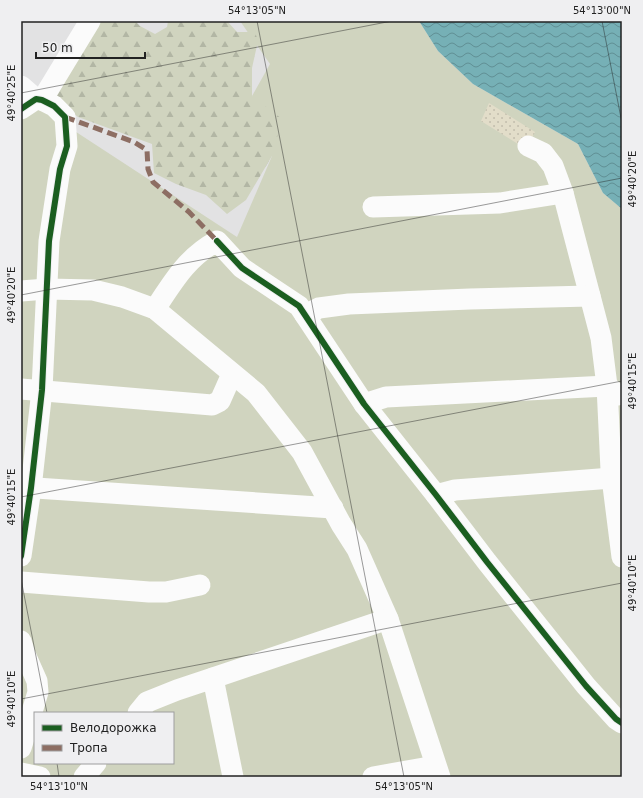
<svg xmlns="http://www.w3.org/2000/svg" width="643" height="798" font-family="'DejaVu Sans',sans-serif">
<defs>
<pattern id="forest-firs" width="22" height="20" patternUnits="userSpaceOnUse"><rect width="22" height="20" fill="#d0d4bf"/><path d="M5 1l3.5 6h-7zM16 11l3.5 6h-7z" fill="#b2b6a4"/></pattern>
<pattern id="sand-dots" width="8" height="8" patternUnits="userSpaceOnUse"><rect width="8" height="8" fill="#e2ddc9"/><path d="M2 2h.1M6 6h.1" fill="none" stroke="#c2bdac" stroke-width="1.8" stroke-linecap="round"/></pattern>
<pattern id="water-waves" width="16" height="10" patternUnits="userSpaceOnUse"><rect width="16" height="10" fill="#76b0b6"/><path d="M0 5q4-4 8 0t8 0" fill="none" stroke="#608f94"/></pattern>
</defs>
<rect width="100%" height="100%" fill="#e2e2e3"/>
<!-- green -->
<path fill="#d0d4bf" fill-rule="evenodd" d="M240,21H419L438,51L473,84L578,144L603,193L622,209V777H21V96L237,237L272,156L252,96L270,64ZM35,713H173V763H35Z"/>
<!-- forest -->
<polygon fill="url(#forest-firs)" points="101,21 135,21 140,26 155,34 167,27 168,21 227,21 237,32 255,32 258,41 252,68 252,96 282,119 272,156 246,200 227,214 206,195 176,184 154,173 152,144 78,117 52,96"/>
<!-- sand -->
<polygon fill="url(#sand-dots)" points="489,103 535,132 526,149 481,121"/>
<!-- water -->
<polygon fill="url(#water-waves)" points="419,21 622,21 622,209 603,193 578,144 473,84 438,51"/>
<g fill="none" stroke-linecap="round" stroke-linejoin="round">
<!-- minor -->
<g stroke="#fbfbfb" stroke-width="21">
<polyline points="21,86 36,99"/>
<polyline points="42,100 90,21"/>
<polyline points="21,109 36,99 42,100 54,106 65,117 67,146 60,169 49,241 42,390 31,488 21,556"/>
<polyline points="528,146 543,153 553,166 563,193 601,338 607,386 611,470 622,557"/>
<polyline points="373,207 500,203 563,193"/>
<polyline points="21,291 47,289 93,290 122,297 155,309 256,393 302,452 341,524 357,549 388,619 440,777"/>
<path d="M155,309C173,282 187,257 217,241L242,268L299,306L364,404L436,495L487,562L586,686L616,719L622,723"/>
<polyline points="305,315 319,308 349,304 470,299 590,296"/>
<polyline points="21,389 212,405 220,401 232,374"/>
<polyline points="364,404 386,397 607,386 618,395"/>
<polyline points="21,487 333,508"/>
<polyline points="436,495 455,490 612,478"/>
<polyline points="21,582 149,592 166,592 200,585"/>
<polyline points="21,641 25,654 37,681 38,692 21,748"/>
<polyline points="213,678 388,619"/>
<polyline points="138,713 147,702 177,690 213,678 233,777"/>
<polyline points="21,773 40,777"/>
<polyline points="84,777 96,763"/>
<polyline points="373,777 435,766"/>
</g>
<!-- quiet -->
<polyline stroke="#8d6e63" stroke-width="5" stroke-dasharray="10 5" stroke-linecap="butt" points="65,117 134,142 147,150 148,169 153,182 189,212 217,241"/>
<defs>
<g id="cycleway">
<polyline points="21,109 36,99 42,100 54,106 65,117 67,146 60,169 49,241 42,390 31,488 21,556"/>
<polyline points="217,241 242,268 299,306 364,404 436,495 487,562 586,686 616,719 622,723"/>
</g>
</defs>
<!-- cycleway casing -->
<use href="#cycleway" stroke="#efeff1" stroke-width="8"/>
<!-- cycleway -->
<use href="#cycleway" stroke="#1b5e20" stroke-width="6"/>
</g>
<!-- ticks -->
<path fill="none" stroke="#222" stroke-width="1" stroke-opacity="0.45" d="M257,21L404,777M602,21L622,123M21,93L392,21M21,295L622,178M21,497L622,381M21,579L47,713M21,699L622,583M57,763L59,777"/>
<!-- border -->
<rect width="643" height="798" fill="none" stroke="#efeff1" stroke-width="44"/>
<!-- legend -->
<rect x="34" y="712" width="140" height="52" fill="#efeff1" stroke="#9d9d9e"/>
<rect x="42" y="725" width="20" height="6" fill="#1b5e20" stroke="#9d9d9e"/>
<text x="70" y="732" font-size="12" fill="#222222">Велодорожка</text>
<rect x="42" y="745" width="20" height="6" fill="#8d6e63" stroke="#9d9d9e"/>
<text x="70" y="752" font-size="12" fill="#222222">Тропа</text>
<!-- scale -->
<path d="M36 52v6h109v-6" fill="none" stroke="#222222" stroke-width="2"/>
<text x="42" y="52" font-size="12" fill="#222222" stroke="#efeff1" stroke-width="3" paint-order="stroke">50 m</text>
<rect x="22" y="22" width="599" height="754" fill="none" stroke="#222" stroke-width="1.5"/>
<g font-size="10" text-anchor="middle" fill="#222">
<text x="257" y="14">54°13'05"N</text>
<text x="602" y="14">54°13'00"N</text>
<text transform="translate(11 93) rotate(-90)" y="4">49°40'25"E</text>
<text transform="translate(632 179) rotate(-90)" y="4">49°40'20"E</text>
<text transform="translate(11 295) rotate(-90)" y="4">49°40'20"E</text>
<text transform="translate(632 381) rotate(-90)" y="4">49°40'15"E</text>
<text transform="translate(11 497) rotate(-90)" y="4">49°40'15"E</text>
<text transform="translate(632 583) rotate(-90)" y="4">49°40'10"E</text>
<text transform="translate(11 699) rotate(-90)" y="4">49°40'10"E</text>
<text x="59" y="790">54°13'10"N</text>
<text x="404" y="790">54°13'05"N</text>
</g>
</svg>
